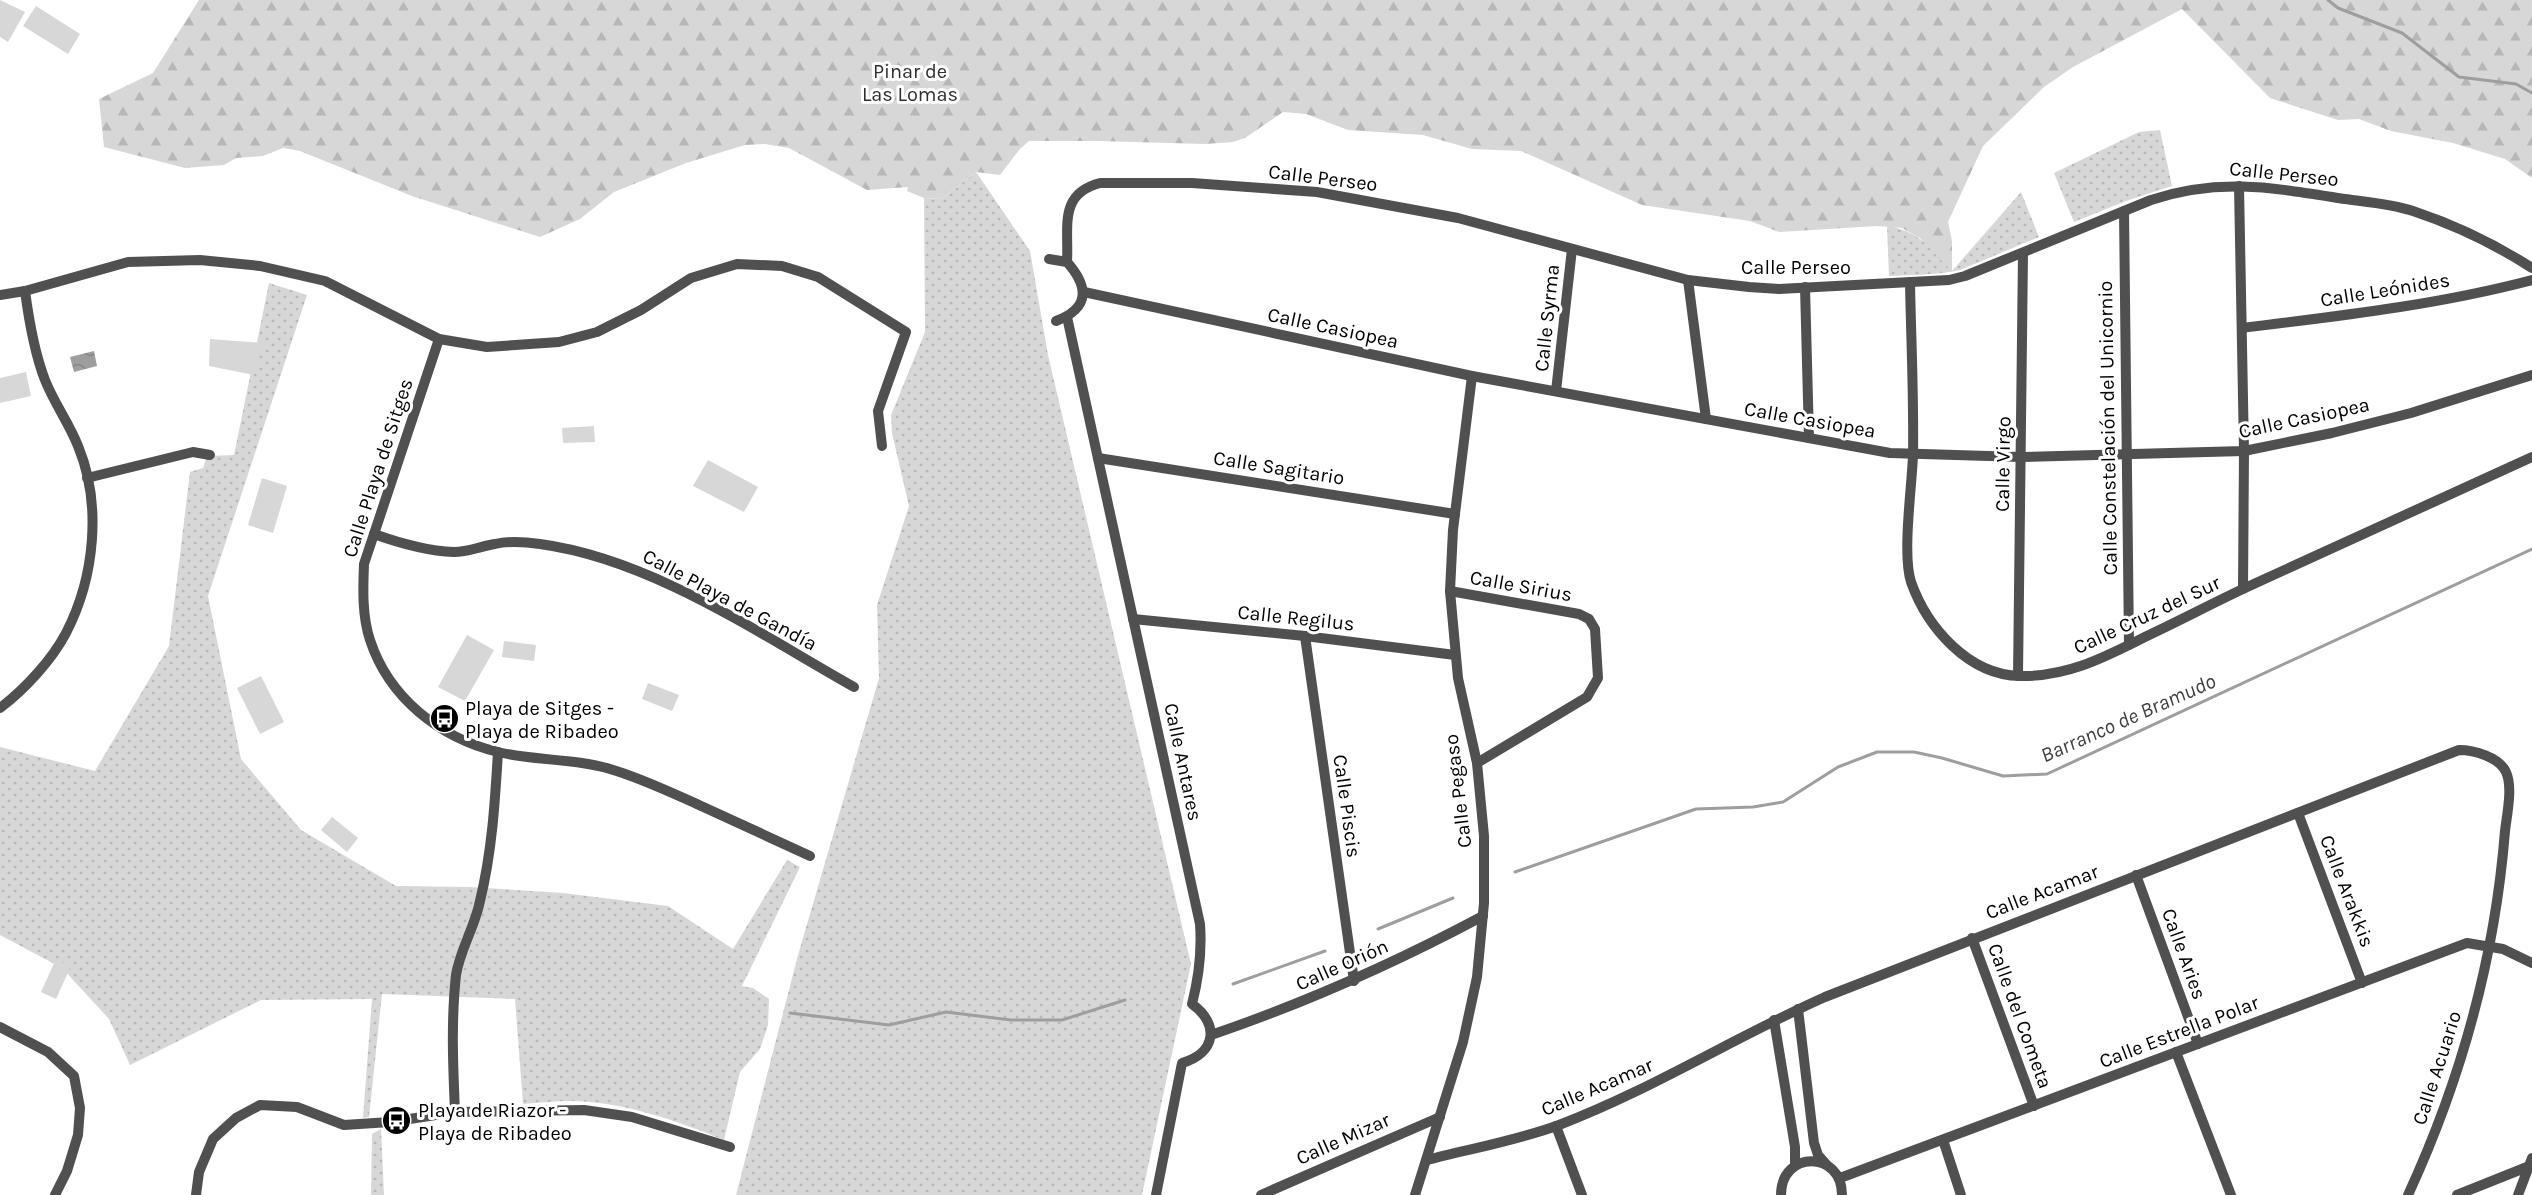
<svg xmlns="http://www.w3.org/2000/svg" width="2532" height="1195" font-family="Karla,sans-serif">
<defs>
<pattern id="grass-dots" width="8" height="8" patternUnits="userSpaceOnUse" patternTransform="scale(1.5)"><rect width="8" height="8" fill="#d7d7d7"/><path d="M2 2h.1M6 6h.1" fill="none" stroke="#b7b7b7" stroke-width="1.8" stroke-linecap="round"/></pattern>
<pattern id="forest-firs" width="22" height="20" patternUnits="userSpaceOnUse" patternTransform="scale(1.5)"><rect width="22" height="20" fill="#d7d7d7"/><path d="M5 1l3.5 6h-7zM16 11l3.5 6h-7z" fill="#b7b7b7"/></pattern>
<pattern id="water-waves" width="16" height="10" patternUnits="userSpaceOnUse" patternTransform="scale(1.5)"><rect width="16" height="10" fill="#9e9e9e"/><path d="M0 5q4-4 8 0t8 0" fill="none" stroke="#868686"/></pattern>
</defs>
<rect width="100%" height="100%" fill="#fff"/>
<!-- grass -->
<g fill="url(#grass-dots)">
<polygon points="2160,130 2172,186 2126,201 2074,222 2054,173 2139,132"/>
<polygon points="976,172 1030,251 1048,355 1191,964 1142,1195 736,1195 798,955 879,678 877,605 909,506 892,433 891,415 925,332 924,198 941,199"/>
<path d="M2021,192L2039,237L1960,270C1937,275 1913,275 1889,276L1887,226C1920,231 1930,248 1952,271Z"/>
<path d="M269,283L307,295L208,596L241,759L301,830L396,886L470,887L563,893L668,906L733,949L787,860L800,867L742,986L753,988L769,999L768,1025L760,1049L740,1072L724,1140C677,1121 622,1101 570,1101C555,1101 539,1103 523,1104L515,999L382,994L369,1117L363,1118L372,999L261,1000L130,1065L109,1019L62,968L0,935V747L95,771L169,646L190,472L203,468L207,456L234,455Z"/>
<polygon points="381,1129 384,1195 371,1195 372,1134"/>
</g>
<!-- forest -->
<polygon fill="url(#forest-firs)" points="199,0 2532,0 2532,178 2505,159 2453,143 2391,131 2359,119 2338,120 2270,98 2182,9 2073,67 2044,87 1983,146 1948,222 1952,241 1952,272 1920,238 1902,228 1877,226 1779,232 1750,221 1642,205 1521,151 1472,149 1423,135 1348,130 1306,114 1283,112 1245,138 1233,142 1205,144 1099,141 1029,141 1019,150 1000,175 976,172 941,199 924,198 907,191 908,187 867,190 789,148 765,144 745,145 686,163 614,192 580,219 540,237 412,196 300,151 283,148 263,156 236,158 224,165 185,168 104,147 99,99 153,73"/>
<!-- pitch -->
<g fill="#d7d7d7">
<polygon points="0,0 25,12 8,42 0,37"/>
<polygon points="36,6 80,34 68,54 23,26"/>
<polygon points="210,339 263,343 254,375 209,366"/>
<polygon points="26,372 31,396 0,403 0,378"/>
<polygon points="594,426 595,442 563,443 562,428"/>
<polygon points="708,460 758,487 744,512 693,486"/>
<polygon points="262,478 287,486 273,533 248,525"/>
<polygon points="467,635 494,650 465,701 438,687"/>
<polygon points="504,641 536,645 534,661 502,657"/>
<polygon points="261,676 284,722 260,734 237,688"/>
<polygon points="648,683 679,695 672,711 642,699"/>
<polygon points="332,817 358,838 347,852 321,830"/>
<polygon points="56,959 71,966 56,999 41,992"/>
</g>
<!-- water -->
<polygon fill="url(#water-waves)" points="94,351 97,366 74,372 70,357"/>
<g fill="none" stroke-linecap="round" stroke-linejoin="round">
<!-- stream -->
<g stroke="#9e9e9e" stroke-width="3">
<polyline points="2328,0 2338,8 2402,33 2459,77 2516,84 2532,93"/>
<polyline points="1515,872 1696,809 1753,807 1783,802 1838,767 1877,752 1914,752 1942,758 2003,776 2047,774 2532,549"/>
<polyline points="1378,929 1453,898"/>
<polyline points="1233,984 1325,951"/>
<polyline points="790,1013 889,1025 946,1012 1011,1020 1062,1020 1125,1000"/>
</g>
<!-- street -->
<g stroke="#505050" stroke-width="10">
<polyline points="2239,186 2244,451 2243,589"/>
<polyline points="2124,211 2129,645"/>
<path d="M1049,259L1067,262C1089,287 1090,308 1056,321"/>
<path d="M1067,262C1069,227 1058,194 1100,183H1192L1317,192L1458,218L1688,280L1749,287L1779,289L1949,280L1965,276L2151,200C2220,177 2275,188 2345,199C2367,202 2392,204 2413,211C2455,225 2495,244 2532,268"/>
<polyline points="1688,280 1706,419"/>
<path d="M1910,282C1911,339 1914,397 1913,455C1912,486 1902,554 1911,582C1927,627 1968,675 2020,676C2069,677 2107,656 2149,635C2181,620 2213,603 2245,588C2341,544 2436,501 2532,457"/>
<polyline points="1805,287 1809,438"/>
<polyline points="1084,292 1472,376 1890,453 2021,457 2244,451 2332,433 2411,413 2532,375"/>
<polyline points="0,295 25,291 128,262 200,260 260,266 325,281 439,339 487,347 559,342 597,332 641,310 691,278 737,264 782,266 818,277 906,332 878,411 882,446"/>
<path d="M1067,317L1200,924C1202,952 1199,977 1192,1004C1220,1024 1216,1053 1182,1063L1156,1195"/>
<path d="M2242,328C2339,316 2437,305 2532,280"/>
<path d="M439,339L364,564C363,589 362,616 370,640C389,698 440,738 498,752C534,761 574,758 610,769C641,778 670,792 699,805C736,822 773,839 810,856"/>
<polyline points="1556,391 1572,249"/>
<polyline points="1098,458 1455,514"/>
<polyline points="87,478 193,452 210,455"/>
<path d="M374,534C399,543 428,551 454,552C467,552 482,546 495,544C508,541 526,542 540,544C651,559 758,633 854,687"/>
<polyline points="1450,591 1579,614 1589,619 1595,629 1598,678 1587,697 1477,763"/>
<polyline points="1133,619 1305,636 1455,655"/>
<polyline points="1305,636 1354,981"/>
<polyline points="2018,676 2023,253"/>
<path d="M0,708C24,690 52,660 66,633C95,577 102,504 78,446C69,423 54,403 45,380C34,352 29,321 25,291"/>
<polyline points="2298,813 2362,983"/>
<polyline points="2136,875 2198,1044"/>
<polyline points="1972,938 2034,1106"/>
<polyline points="1798,1009 1814,1143 1818,1155 1826,1164"/>
<polyline points="1774,1020 1795,1147 1795,1165"/>
<polyline points="0,1027 48,1052 74,1076 80,1108 78,1135 67,1171 55,1195"/>
<path d="M1211,1035C1308,1002 1393,964 1483,916"/>
<polyline points="2176,1052 2231,1195"/>
<path d="M455,1112C453,1066 451,1021 456,975C460,949 475,927 480,901C492,852 495,802 498,752"/>
<polyline points="1556,1126 1582,1195"/>
<polyline points="1943,1140 1961,1195"/>
<path d="M1427,1160C1469,1149 1519,1140 1559,1125C1651,1090 1735,1037 1825,997L2459,750C2474,750 2499,757 2506,772C2513,787 2507,814 2505,831C2495,957 2461,1080 2408,1195"/>
<polyline points="1840,1178 2467,943 2503,949 2532,963"/>
<polyline points="196,1195 199,1172 213,1139 236,1118 260,1105 297,1107 344,1125 390,1122 455,1112 584,1110 632,1117 730,1147"/>
<polyline points="1261,1195 1440,1117"/>
<polyline points="1415,1195 1463,1042 1477,977 1484,903 1484,836 1477,763 1458,678 1450,591 1453,530 1472,376"/>
<path d="M1781,1195C1781,1150 1842,1150 1842,1195"/>
<polyline points="2457,1195 2532,1165"/>
<polyline points="2518,1195 2532,1158"/>
</g>
</g>
<!-- icons -->
<defs>
<symbol id="bus-disc" viewBox="-11 -11 22 22"><circle r="9.5" fill="#000" stroke="#fff"/><path d="M-5-6H5V4H4V6H2V4H-2V6H-4V4H-5ZM-3.5-4V0h7V-4ZM-3.5 1.2v1.5H-2V1.2ZM2 1.2v1.5H3.5V1.2Z" fill="#fff"/></symbol>
</defs>
<g fill-rule="evenodd">
<use href="#bus-disc" x="428" y="702" width="33" height="33"/>
<use href="#bus-disc" x="380" y="1104" width="33" height="33"/>
</g>
<g text-anchor="middle" dominant-baseline="central" stroke-width="6" stroke-linejoin="round" paint-order="stroke">
<!-- park labels -->
<g font-size="20" fill="#2e2e2e" stroke="#fff">
<text x="910" y="71">Pinar de<tspan x="910" dy="23">Las Lomas</tspan></text>
</g>
<!-- street labels -->
<g font-size="20" fill="#000" stroke="#fff">
<text transform="translate(2284 174) rotate(6)">Calle Perseo</text>
<text transform="translate(1323 178) rotate(7)">Calle Perseo</text>
<text x="1796" y="267">Calle Perseo</text>
<text transform="translate(2385 290) rotate(-9)">Calle Leónides</text>
<text transform="translate(1547 318) rotate(-84)">Calle Syrma</text>
<text transform="translate(1333 328) rotate(12)">Calle Casiopea</text>
<text transform="translate(2304 418) rotate(-12)">Calle Casiopea</text>
<text transform="translate(1810 420) rotate(10)">Calle Casiopea</text>
<text transform="translate(2108 428) rotate(-91)">Calle Constelación del Unicornio</text>
<text transform="translate(2003 464) rotate(-89)">Calle Virgo</text>
<text transform="translate(378 468) rotate(-72)">Calle Playa de Sitges</text>
<text transform="translate(1279 468) rotate(9)">Calle Sagitario</text>
<text transform="translate(1521 586) rotate(10)">Calle Sirius</text>
<text transform="translate(730 600) rotate(28)">Calle Playa de Gandía</text>
<text transform="translate(2147 615) rotate(-25)">Calle Cruz del Sur</text>
<text transform="translate(1296 618) rotate(6)">Calle Regilus</text>
<text transform="translate(1183 762) rotate(78)">Calle Antares</text>
<text transform="translate(1458 791) rotate(-97)">Calle Pegaso</text>
<text transform="translate(1347 806) rotate(82)">Calle Piscis</text>
<text transform="translate(2347 891) rotate(69)">Calle Arakkis</text>
<text transform="translate(2042 892) rotate(-21)">Calle Acamar</text>
<text transform="translate(2184 954) rotate(70)">Calle Aries</text>
<text transform="translate(1342 965) rotate(-24)">Calle Orión</text>
<text transform="translate(2020 1016) rotate(70)">Calle del Cometa</text>
<text transform="translate(2179 1032) rotate(-21)">Calle Estrella Polar</text>
<text transform="translate(2437 1068) rotate(-72)">Calle Acuario</text>
<text transform="translate(1597 1087) rotate(-23)">Calle Acamar</text>
<text transform="translate(1343 1139) rotate(-24)">Calle Mizar</text>
</g>
<!-- poi labels -->
<g font-size="20" fill="#000" stroke="#fff" text-anchor="start">
<text x="465" y="708">Playa de Sitges -<tspan x="465" dy="23">Playa de Ribadeo</tspan></text>
<text x="418" y="1110">Playa de Riazor -<tspan x="418" dy="23">Playa de Ribadeo</tspan></text>
</g>
<!-- water labels -->
<g font-size="21" font-style="italic" fill="#3f3f3f" stroke="#fff">
<text transform="translate(2128 718) rotate(-24)">Barranco de Bramudo</text>
</g>
</g>
</svg>
